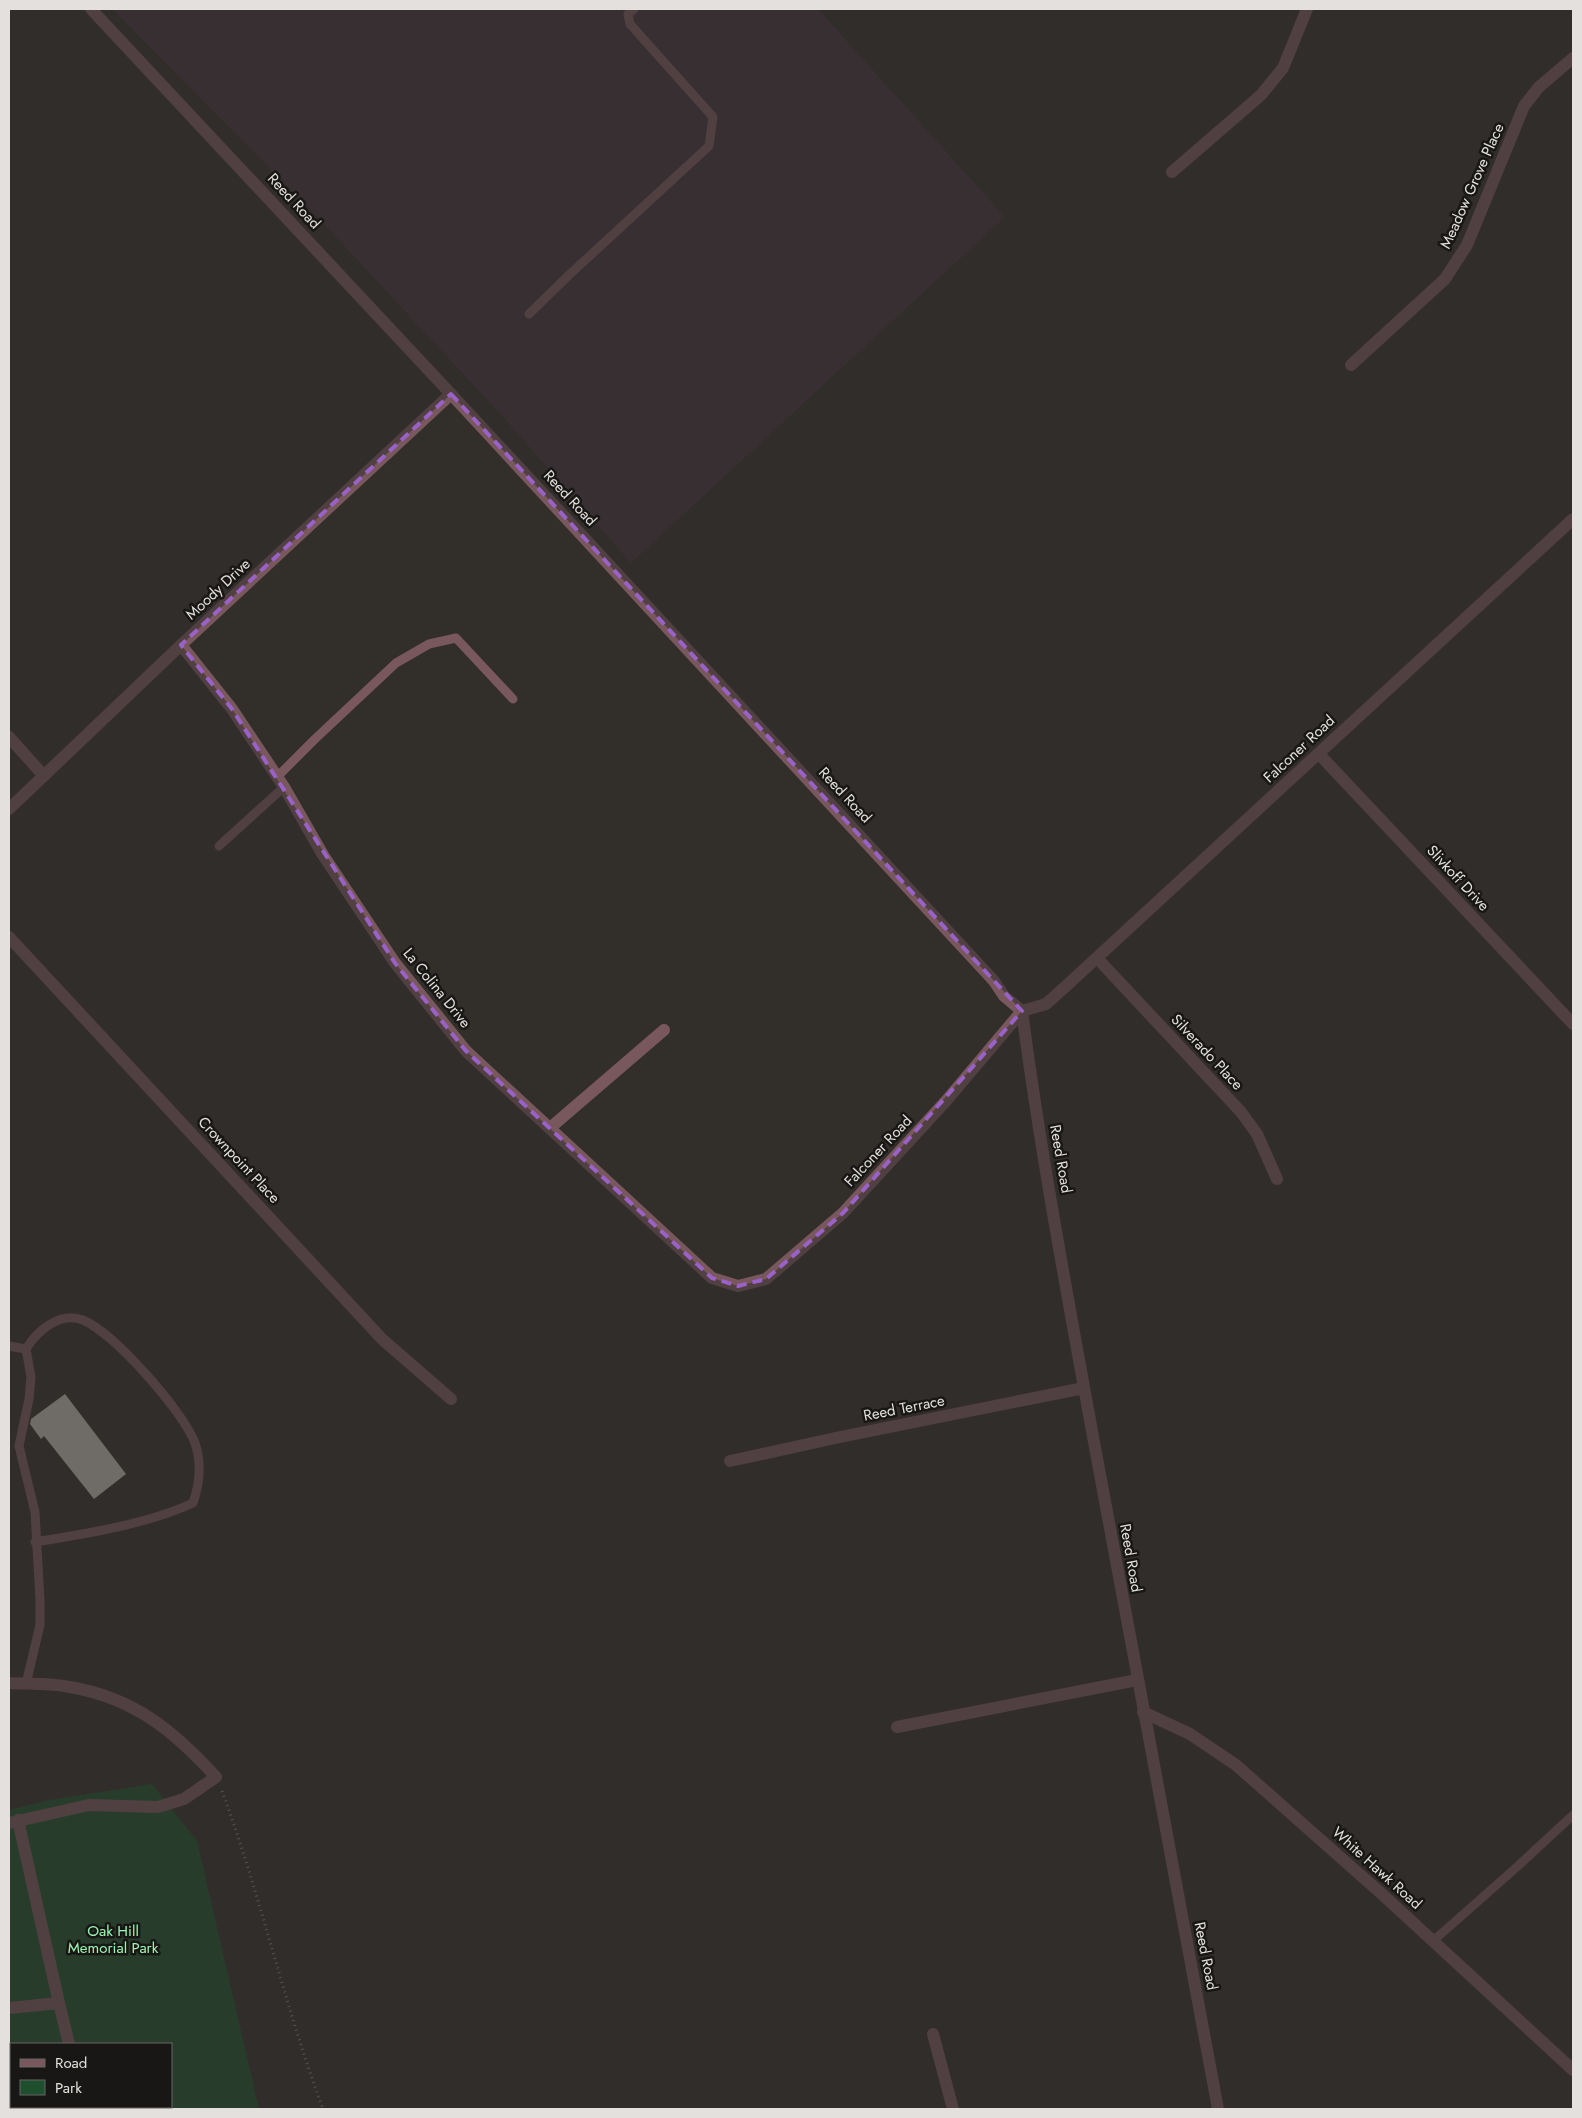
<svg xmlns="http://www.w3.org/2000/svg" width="1582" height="2118" font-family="Jost,sans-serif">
<rect width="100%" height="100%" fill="#322e2a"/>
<!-- education -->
<polygon fill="#40313d" points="112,9 818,9 1005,217 631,563 504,418 309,208"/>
<!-- green -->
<path fill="#1e4f2e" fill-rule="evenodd" d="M152,1784L197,1841L259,2109H9V1810L50,1800ZM11,2044H171V2107H11Z"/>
<!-- building -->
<polygon fill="#bab5af" points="65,1394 126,1474 94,1499 44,1436 41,1439 30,1424 31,1419"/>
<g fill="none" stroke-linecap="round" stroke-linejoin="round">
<!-- path -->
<path stroke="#837f7c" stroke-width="3" stroke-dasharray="1 4" stroke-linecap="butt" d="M222,1791C261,1896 284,2005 323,2109"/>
<!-- service -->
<g stroke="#78575d" stroke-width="9">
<polyline points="529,314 569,275 709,146 713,117 630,24 628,14 634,9"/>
<polyline points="277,777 315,739 396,663 429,644 456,638 513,699"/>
<polyline points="219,846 284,787"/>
<polyline points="9,1346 26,1349 31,1377 29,1399 19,1446 35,1512 40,1600 40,1625 26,1684"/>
<path d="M26,1349C37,1331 60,1311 83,1320C114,1333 183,1411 195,1443C202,1464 200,1483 193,1503C148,1524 84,1534 35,1542"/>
<polyline points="1433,1941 1518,1866 1573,1815"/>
</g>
<!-- minor -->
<g stroke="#78575d" stroke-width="12">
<polyline points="91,9 451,394 994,981 1004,996 1022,1011 1046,1004 1065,987 1573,519"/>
<polyline points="1172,172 1261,95 1283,68 1307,9"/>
<polyline points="1351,365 1445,279 1467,245 1524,106 1539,87 1573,58"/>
<polyline points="181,645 232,709 284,787 323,855 395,963 466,1051 712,1278 738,1286 766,1279 843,1213 946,1101 1022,1011"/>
<polyline points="9,737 44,776"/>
<polyline points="1319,754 1573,1024"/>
<polyline points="9,809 181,645 451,394"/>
<polyline points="9,937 382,1339 451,1399"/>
<polyline points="1097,958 1241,1112 1257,1134 1277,1179"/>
<path d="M1022,1011C1041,1156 1068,1299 1094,1442C1134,1665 1176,1887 1218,2109"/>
<polyline points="550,1128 664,1030"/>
<polyline points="730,1461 840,1437 1084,1388"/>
<path d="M9,1683C29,1684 50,1683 70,1687C134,1698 173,1730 216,1777L184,1799L158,1807L89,1805L9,1823"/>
<polyline points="1143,1712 1190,1734 1236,1765 1383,1895 1573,2070"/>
<polyline points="897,1727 1137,1680"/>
<polyline points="18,1820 59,2003"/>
<polyline points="9,2008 59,2003 69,2044"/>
<polyline points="933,2034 953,2109"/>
<polyline points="83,2107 83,2109"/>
</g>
</g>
<!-- marked area -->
<path d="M0 0H1582V2118H0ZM451,394L1022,1011L843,1213L766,1279L738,1286L712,1278L466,1051L395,963L232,709L181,645Z" fill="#322e2a" fill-opacity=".55" fill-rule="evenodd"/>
<path fill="none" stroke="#9a62c8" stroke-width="4" stroke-dasharray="10 6" stroke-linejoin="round" d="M451,394L1022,1011L843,1213L766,1279L738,1286L712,1278L466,1051L395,963L232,709L181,645Z"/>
<g text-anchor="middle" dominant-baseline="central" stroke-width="5" stroke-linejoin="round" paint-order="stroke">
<!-- street labels -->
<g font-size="15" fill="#e3e0dd" stroke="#181715">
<text transform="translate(1472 186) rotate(-66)">Meadow Grove Place</text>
<text transform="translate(294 201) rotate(47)">Reed Road</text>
<text transform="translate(570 498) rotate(47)">Reed Road</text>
<text transform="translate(218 589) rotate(-43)">Moody Drive</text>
<text transform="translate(1299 749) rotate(-43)">Falconer Road</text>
<text transform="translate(845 795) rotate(47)">Reed Road</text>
<text transform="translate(1458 878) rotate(47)">Slivkoff Drive</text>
<text transform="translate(437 988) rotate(51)">La Colina Drive</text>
<text transform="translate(1207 1052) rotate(47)">Silverado Place</text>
<text transform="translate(878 1151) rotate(-47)">Falconer Road</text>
<text transform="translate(1061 1159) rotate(80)">Reed Road</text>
<text transform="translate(239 1160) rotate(47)">Crownpoint Place</text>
<text transform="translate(904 1408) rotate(-11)">Reed Terrace</text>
<text transform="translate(1131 1558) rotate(80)">Reed Road</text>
<text transform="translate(1377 1868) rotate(42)">White Hawk Road</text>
<text transform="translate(1206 1956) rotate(79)">Reed Road</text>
</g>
<!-- park labels -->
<g font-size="15" fill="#9af6b3" stroke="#181715">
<text x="113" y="1931">Oak Hill<tspan x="113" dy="17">Memorial Park</tspan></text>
</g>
</g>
<!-- border -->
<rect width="1582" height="2118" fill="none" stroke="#e3e0dd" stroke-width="20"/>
<!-- legend -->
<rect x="10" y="2043" width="162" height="65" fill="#181715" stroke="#696765"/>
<rect x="20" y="2059" width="25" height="8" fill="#78575d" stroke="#696765"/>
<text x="55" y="2068" font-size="15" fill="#e3e0dd">Road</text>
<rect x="20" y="2080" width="25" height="15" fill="#1e4f2e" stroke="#696765"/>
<text x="55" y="2093" font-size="15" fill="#e3e0dd">Park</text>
</svg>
